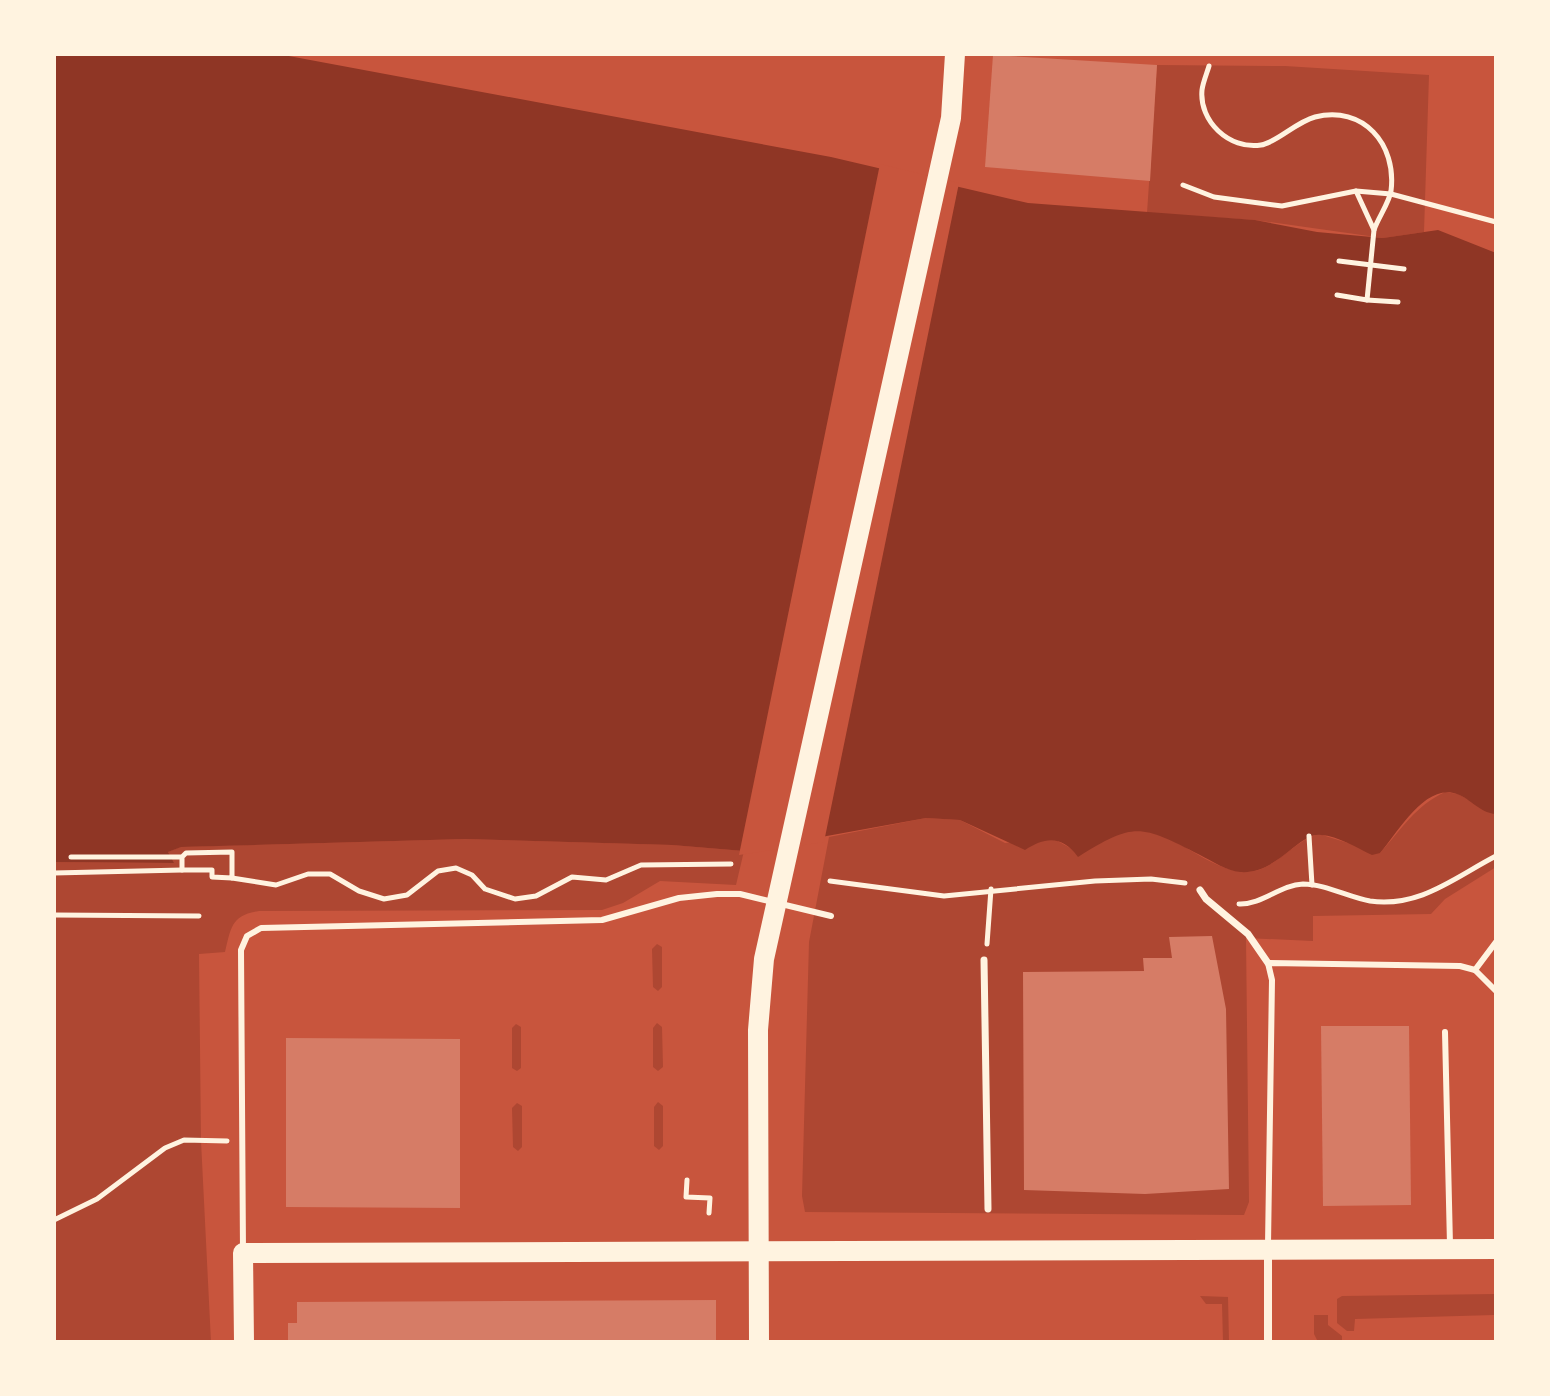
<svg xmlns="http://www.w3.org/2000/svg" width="1550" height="1396" font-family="'Zilla Slab',serif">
<rect width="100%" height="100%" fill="#c8553d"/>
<!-- green -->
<g fill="#ae4732">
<polygon points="1157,65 1285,66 1429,75 1424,232 1383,238 1255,220 1147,213"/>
<path d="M1445,792L1458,794L1496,814V867L1445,899L1431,914L1313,916V941L1246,938L1249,1202L1244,1215L805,1212L802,1196L809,942L829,837L926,818L960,820L1005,843L1054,839L1072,849C1090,844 1108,834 1125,830C1168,820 1212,880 1254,871C1277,867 1295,840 1319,834L1380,853C1402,829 1415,806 1445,792Z"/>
<path d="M465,839L672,845L744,851L736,885L660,881L623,903L602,910L259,911C231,915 231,928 225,952L199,954L201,1141L211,1342H54V862L173,863L168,852L180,847Z"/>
<polygon points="657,944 662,947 662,987 658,991 653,987 652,949"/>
<polygon points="657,1023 662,1027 663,1067 658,1071 653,1067 653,1028"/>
<polygon points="516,1024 521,1027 521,1068 517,1071 512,1068 512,1028"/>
<polygon points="658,1102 663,1106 663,1146 659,1150 654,1146 654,1107"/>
<polygon points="517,1103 522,1106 522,1147 518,1151 513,1147 512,1108"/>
<polygon points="1496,1294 1496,1337 1494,1315 1355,1319 1354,1331 1347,1331 1337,1323 1337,1299 1342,1296"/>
<polygon points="1200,1296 1228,1297 1229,1342 1223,1342 1222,1304 1206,1304"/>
<polygon points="1314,1315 1328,1315 1328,1325 1342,1336 1342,1342 1318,1342 1314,1334"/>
</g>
<!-- water -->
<path fill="#8f3625" d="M54,54H278L831,157L1028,203L1255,220L1317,232L1383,238L1438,230L1496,253V814C1480,813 1471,799 1457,794C1425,782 1397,834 1380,853L1372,855C1357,848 1338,836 1321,835C1299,832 1277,875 1240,872C1227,871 1212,861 1200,855C1141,825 1135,821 1078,857C1062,835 1045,837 1025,850L960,820L926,818L744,851L672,845L465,839L181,847L168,852L174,863L54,862Z"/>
<!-- pier -->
<polygon fill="#c8553d" points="880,164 959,183 824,842 739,855"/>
<!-- building -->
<g fill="#d67c66">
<polygon points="993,55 1157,65 1150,181 985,167"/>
<polygon points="1212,936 1226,1009 1229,1189 1145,1194 1024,1190 1023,972 1144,971 1143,958 1172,958 1169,937"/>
<polygon points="1321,1026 1409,1026 1411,1205 1323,1206"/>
<polygon points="286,1038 460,1039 460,1208 286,1207"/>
<polygon points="716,1300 716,1342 288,1342 288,1323 297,1323 297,1302"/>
</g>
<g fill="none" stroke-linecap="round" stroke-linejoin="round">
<!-- path -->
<g stroke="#fff3e0" stroke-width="5">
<path d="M1209,66C1207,73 1203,82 1202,90C1199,121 1229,150 1261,145C1276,143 1296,122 1315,117C1363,105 1397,144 1391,191C1389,203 1378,218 1374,230L1356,191"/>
<polyline points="1183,185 1214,197 1282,206 1356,191 1391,194 1496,222"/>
<polyline points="1339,261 1404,269"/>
<polyline points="1337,295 1367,300 1374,230"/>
<polyline points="1367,300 1398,302"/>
<polyline points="1309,836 1312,885"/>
<polyline points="71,857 182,857 182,870 212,870 212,877 232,878 232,852 186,853 182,857"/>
<polyline points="54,873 182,870"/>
<polyline points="232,878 276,885 308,874 330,874 359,891 384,899 407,895 438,871 456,868 472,875 485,889 515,899 536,896 572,877 606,880 641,865 731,864"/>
<polyline points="830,881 944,896 1095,881 1151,879 1185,883"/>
<path d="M1239,904C1262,905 1280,885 1303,884C1325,884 1348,897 1370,901C1420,908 1455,877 1496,856"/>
<polyline points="54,915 199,916"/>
<polyline points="987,944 991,889"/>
<polyline points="687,1180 686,1197 710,1198 709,1213"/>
<polyline points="54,1220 97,1199 165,1148 184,1140 227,1141"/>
</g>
<!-- service -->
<g stroke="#fff3e0" stroke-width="6">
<polyline points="1475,970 1496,942"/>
<polyline points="1445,1032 1450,1245"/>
<polyline points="1268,1245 1272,980 1268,963 1460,966 1475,970 1496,991"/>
<polyline points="243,1251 241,950 247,936 261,928 602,920 679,898 717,894 740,894 831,916"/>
</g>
<!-- pedestrian -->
<g stroke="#fff3e0" stroke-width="7">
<polyline points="1200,890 1206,899 1248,934 1268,963"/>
<polyline points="984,960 988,1209"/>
</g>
<!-- minor -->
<polyline stroke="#fff3e0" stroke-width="8" points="1268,1342 1268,1250"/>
<!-- primary -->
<g stroke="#fff3e0" stroke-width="20">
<polyline points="244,1342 243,1253 1496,1249"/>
<polyline points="759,1342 758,1030 764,959 951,118 955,54"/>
</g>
</g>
<!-- border -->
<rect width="1550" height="1396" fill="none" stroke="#fff3e0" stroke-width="112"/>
</svg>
